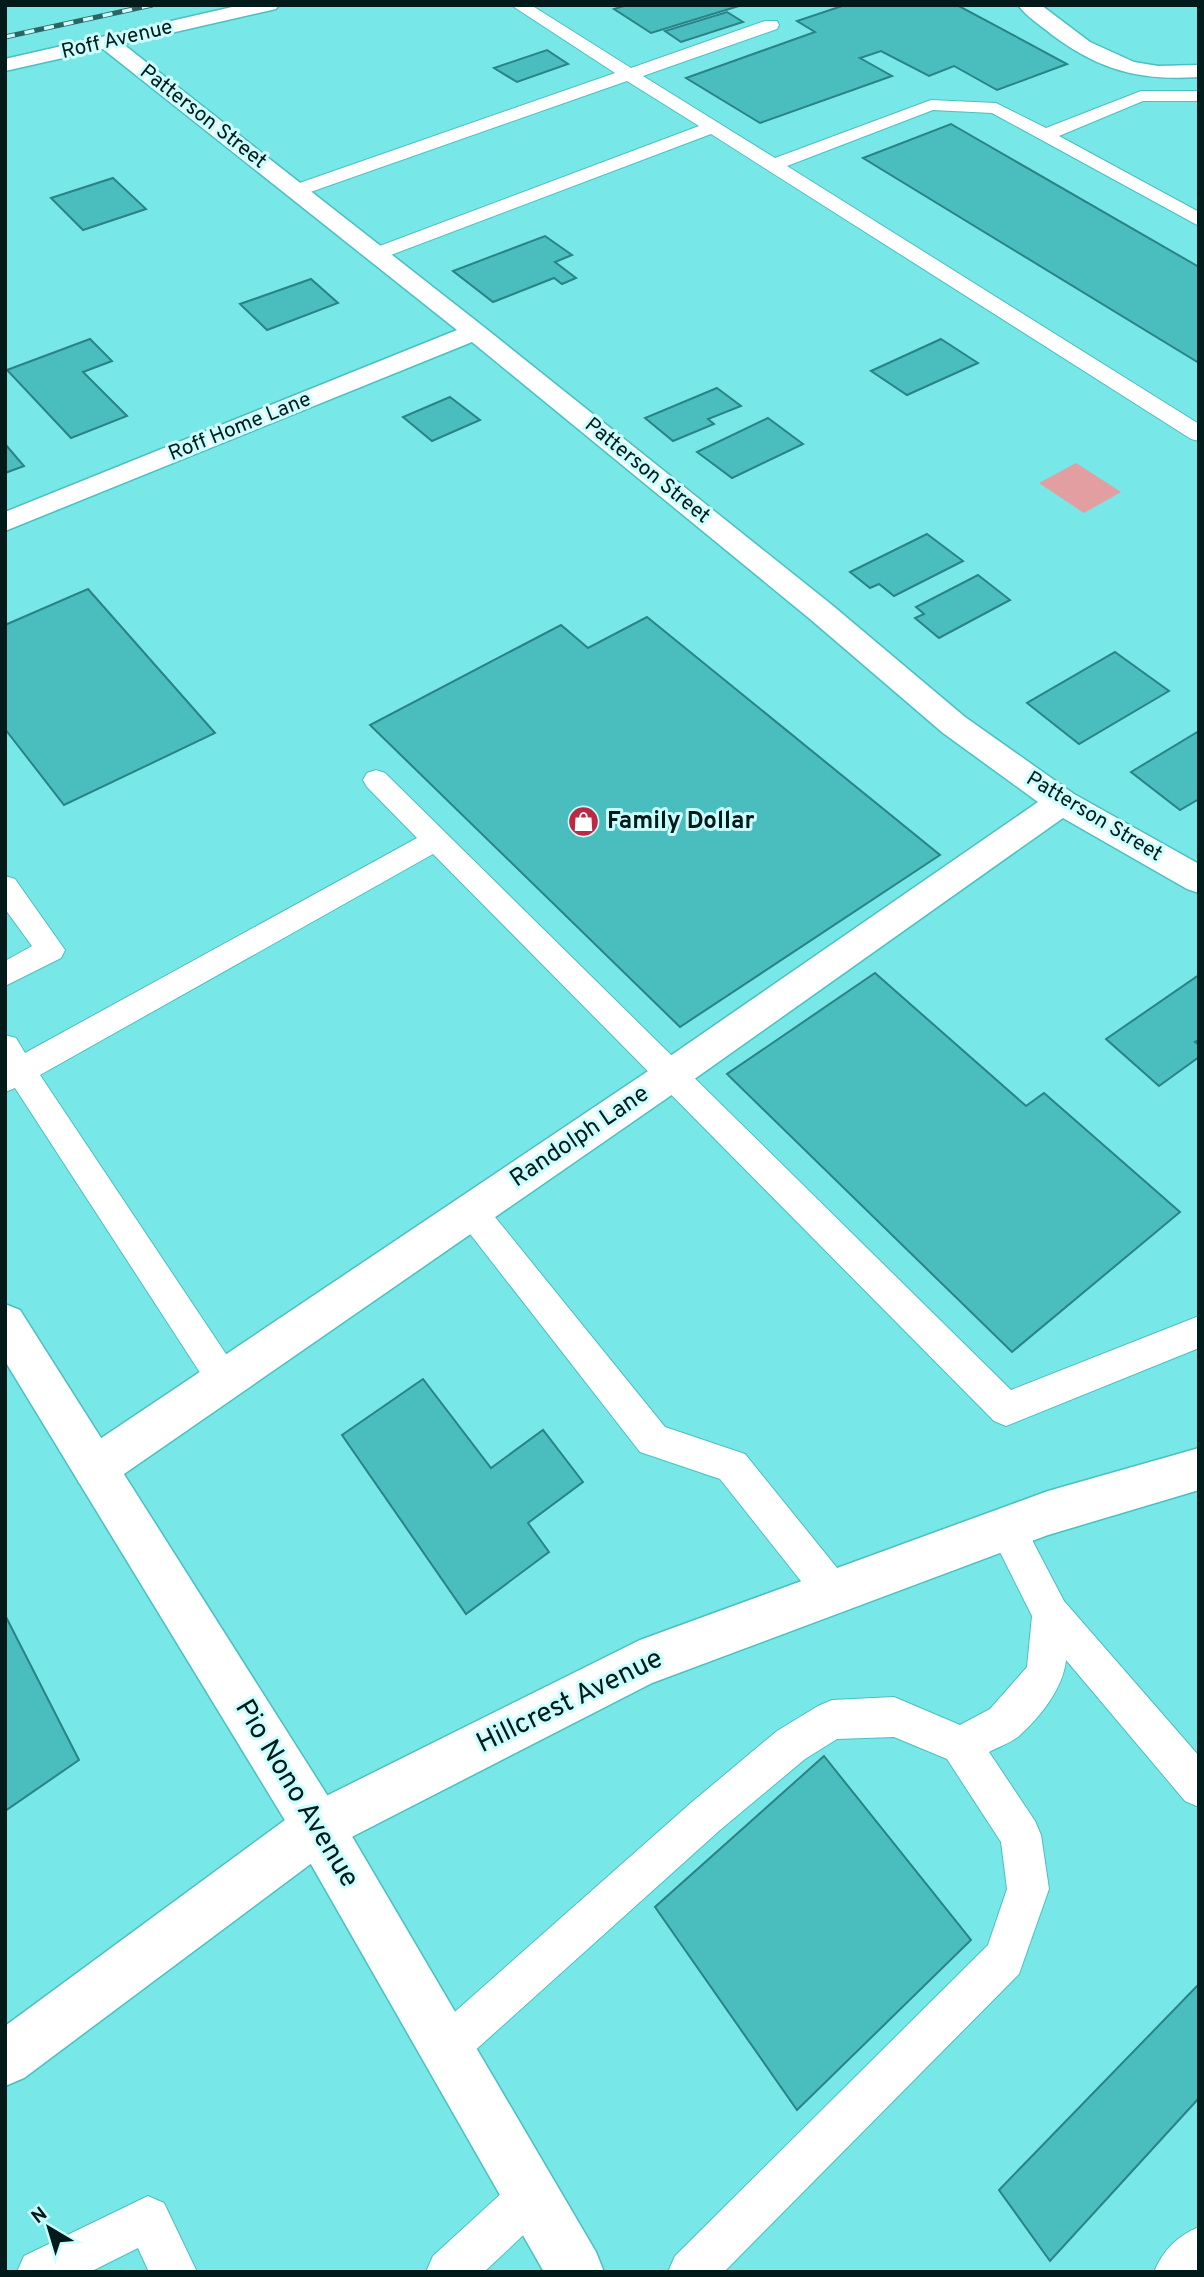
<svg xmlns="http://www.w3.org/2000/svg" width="1204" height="2277" font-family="Overpass,sans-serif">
<rect width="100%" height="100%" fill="#77e7e8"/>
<!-- green -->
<polygon fill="#e29ea0" points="1076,463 1121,492 1084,513 1039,483"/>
<!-- building -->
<g fill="#4abdbf" stroke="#2a8385" stroke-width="2">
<polygon points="627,5 742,5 651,33 614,9"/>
<polygon points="845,5 957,5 1067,64 997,90 954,66 929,76 881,51 860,58 892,76 760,123 686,78 815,32 797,21"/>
<polygon points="727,12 743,22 681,42 665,31"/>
<polygon points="547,50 568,64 517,82 494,68"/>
<polygon points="951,124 1199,267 1199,363 863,158"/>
<polygon points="113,178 146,209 83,230 51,198"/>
<polygon points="545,236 572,255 555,262 576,278 562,284 554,278 493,302 453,271"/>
<polygon points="311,279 338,303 267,330 240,304"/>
<polygon points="90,339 112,361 83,372 127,416 71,438 7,370"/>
<polygon points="941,339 978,363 907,395 871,371"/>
<polygon points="717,388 741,406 708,419 714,424 673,441 645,418"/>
<polygon points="450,397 480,420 432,441 403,417"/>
<polygon points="768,418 803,444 732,478 697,452"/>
<polygon points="5,444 24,466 5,473"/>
<polygon points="927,534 963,561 894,596 879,584 870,588 850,572"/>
<polygon points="978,575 1010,600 939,638 915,618 924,614 916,607"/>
<polygon points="88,589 215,733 64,805 5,729 5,625"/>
<polygon points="647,617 940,855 680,1027 370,725 561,625 588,648"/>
<polygon points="1115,652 1169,691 1079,744 1027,703"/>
<polygon points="1199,731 1199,799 1180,810 1131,772"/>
<polygon points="875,973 1026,1106 1044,1093 1180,1212 1012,1352 727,1074"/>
<polygon points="1199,975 1199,1040 1195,1042 1199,1045 1199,1057 1159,1086 1106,1039"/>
<polygon points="423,1379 491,1468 543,1430 583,1482 528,1523 549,1552 466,1614 342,1435"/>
<polygon points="5,1615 79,1760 5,1811"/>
<polygon points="824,1756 971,1940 797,2110 655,1907"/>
<polygon points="1199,1984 1199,2098 1050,2261 999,2190"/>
</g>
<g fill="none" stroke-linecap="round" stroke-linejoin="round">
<defs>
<g id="lane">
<polygon points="511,5 531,5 631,68 765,21 777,21 779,25 777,29 643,76 775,158 931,100 996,103 1046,128 1141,91 1199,91 1199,101 1143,101 1059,136 1199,212 1199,226 992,113 933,110 787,166 1199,424 1199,441 1191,439 711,134 383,258 369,258 366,254 369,250 699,126 627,81 302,195 288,195 286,191 288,187 615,73"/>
<polygon points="376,770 385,773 1011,1390 1199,1316 1199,1348 1006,1426 994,1421 433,854 40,1075 236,1369 241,1380 236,1391 224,1396 212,1391 15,1088 5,1092 5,1035 16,1038 25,1053 417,838 367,787 363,780 367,773"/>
<polygon points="5,876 15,879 65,950 61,958 5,986 5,961 32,946 5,909"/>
<polygon points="471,1197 482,1201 665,1427 745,1454 846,1579 852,1592 846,1605 833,1611 820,1605 720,1479 640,1452 460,1221 455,1211 460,1201"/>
<path d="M1006,1510L1019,1515L1064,1601L1199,1756V1807L1185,1801L1066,1660C1063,1689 1040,1717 1019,1736C1011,1743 998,1747 989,1752L1035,1821L1041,1835L1049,1889L1019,1974L724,2272H668L675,2256L988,1945L1007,1889L1001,1842L947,1759L894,1737L837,1739L805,1759L720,1830L461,2063L446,2070L431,2063L424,2048L431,2033L692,1802L777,1731L818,1706L832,1700L894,1697L960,1725L990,1709L1027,1667L1032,1616L988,1528L993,1515Z"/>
<polygon points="532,2173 548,2180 555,2196 548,2212 484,2272 426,2272 433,2256 516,2180"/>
<polygon points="148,2196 164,2203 197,2272 149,2272 138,2248 90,2272 17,2272 24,2256"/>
<path d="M1199,2227V2272H1154C1163,2250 1177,2236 1199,2227Z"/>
</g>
<g id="street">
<polygon points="241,5 279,5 276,9 123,44 484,327 832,605 965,717 1074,794 1199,864 1199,893 1187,889 1063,818 686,1085 111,1483 95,1489 79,1483 73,1468 79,1453 660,1063 1038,802 943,733 810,619 472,342 5,531 5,512 457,330 103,49 5,71 5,59"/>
<path d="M1018,5H1041L1090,42L1134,62L1158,66L1199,65V77C1139,81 1099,70 1051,34C1040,25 1026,16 1018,5Z"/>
<polygon points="1199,1448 1199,1490 1048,1535 652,1683 336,1845 318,1852 300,1845 293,1827 300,1809 640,1640 1048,1491"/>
</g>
<polygon id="secondary" points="318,1802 336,1809 343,1827 336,1845 24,2078 5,2086 5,2026 300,1809"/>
<polygon id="primary" points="5,1304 20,1310 336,1809 596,2252 604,2272 544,2272 300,1845 5,1361"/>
</defs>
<!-- lane casing -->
<use href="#lane" stroke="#4cbfc1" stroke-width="2"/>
<!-- street casing -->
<use href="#street" stroke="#4cbfc1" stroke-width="3"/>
<!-- secondary casing -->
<use href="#secondary" stroke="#4cbfc1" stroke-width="3"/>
<!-- primary casing -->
<use href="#primary" stroke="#4cbfc1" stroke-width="3"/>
<!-- lane -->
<use href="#lane" fill="#fff" fill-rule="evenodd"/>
<!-- street -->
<use href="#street" fill="#fff" fill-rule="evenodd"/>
<!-- secondary -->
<use href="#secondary" fill="#fff" fill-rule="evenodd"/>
<!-- primary -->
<use href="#primary" fill="#fff" fill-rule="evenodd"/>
<defs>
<polyline id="rail" points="5,37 152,5"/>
</defs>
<!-- rail casing -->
<use href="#rail" stroke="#2c6364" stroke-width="5"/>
<!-- rail -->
<use href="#rail" stroke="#cbfefe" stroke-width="3.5" stroke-dasharray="10" stroke-linecap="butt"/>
</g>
<!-- icons -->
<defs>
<symbol id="shop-disc" viewBox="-11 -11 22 22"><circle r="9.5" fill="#bb2a44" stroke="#cbfefe"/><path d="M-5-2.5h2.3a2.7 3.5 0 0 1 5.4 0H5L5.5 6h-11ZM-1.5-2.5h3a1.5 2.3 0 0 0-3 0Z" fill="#fff"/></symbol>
</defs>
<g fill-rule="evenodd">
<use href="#shop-disc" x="566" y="804" width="35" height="35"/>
</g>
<g text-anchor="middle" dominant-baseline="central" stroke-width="6" stroke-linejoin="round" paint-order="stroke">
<!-- far-street labels -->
<g font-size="21" fill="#021a1a" stroke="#cbfefe">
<text transform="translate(117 40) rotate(-13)">Roff Avenue</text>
<text transform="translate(203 117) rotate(38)">Patterson Street</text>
<text transform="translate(240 427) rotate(-22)">Roff Home Lane</text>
<text transform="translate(647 471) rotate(39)">Patterson Street</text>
<text transform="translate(1094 817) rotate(31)">Patterson Street</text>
</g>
<!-- poi labels -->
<g font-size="24" font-weight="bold" fill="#021a1a" stroke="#cbfefe" text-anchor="start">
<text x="607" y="822">Family Dollar</text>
</g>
<!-- street labels -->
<g font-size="24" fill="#021a1a" stroke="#cbfefe">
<text transform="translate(580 1137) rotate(-34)">Randolph Lane</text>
</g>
<!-- near-street labels -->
<g font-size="28" fill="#021a1a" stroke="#cbfefe">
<text transform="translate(570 1702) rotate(-26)">Hillcrest Avenue</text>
<text transform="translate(296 1794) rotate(59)">Pio Nono Avenue</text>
</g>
</g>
<!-- border -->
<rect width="1204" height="2277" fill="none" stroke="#021a1a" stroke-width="14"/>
<!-- north arrow -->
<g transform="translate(49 2228) rotate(322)" stroke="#cbfefe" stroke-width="5" paint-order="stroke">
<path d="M0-5L12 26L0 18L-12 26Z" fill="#021a1a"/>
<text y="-10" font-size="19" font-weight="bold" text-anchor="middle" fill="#021a1a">N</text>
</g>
</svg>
